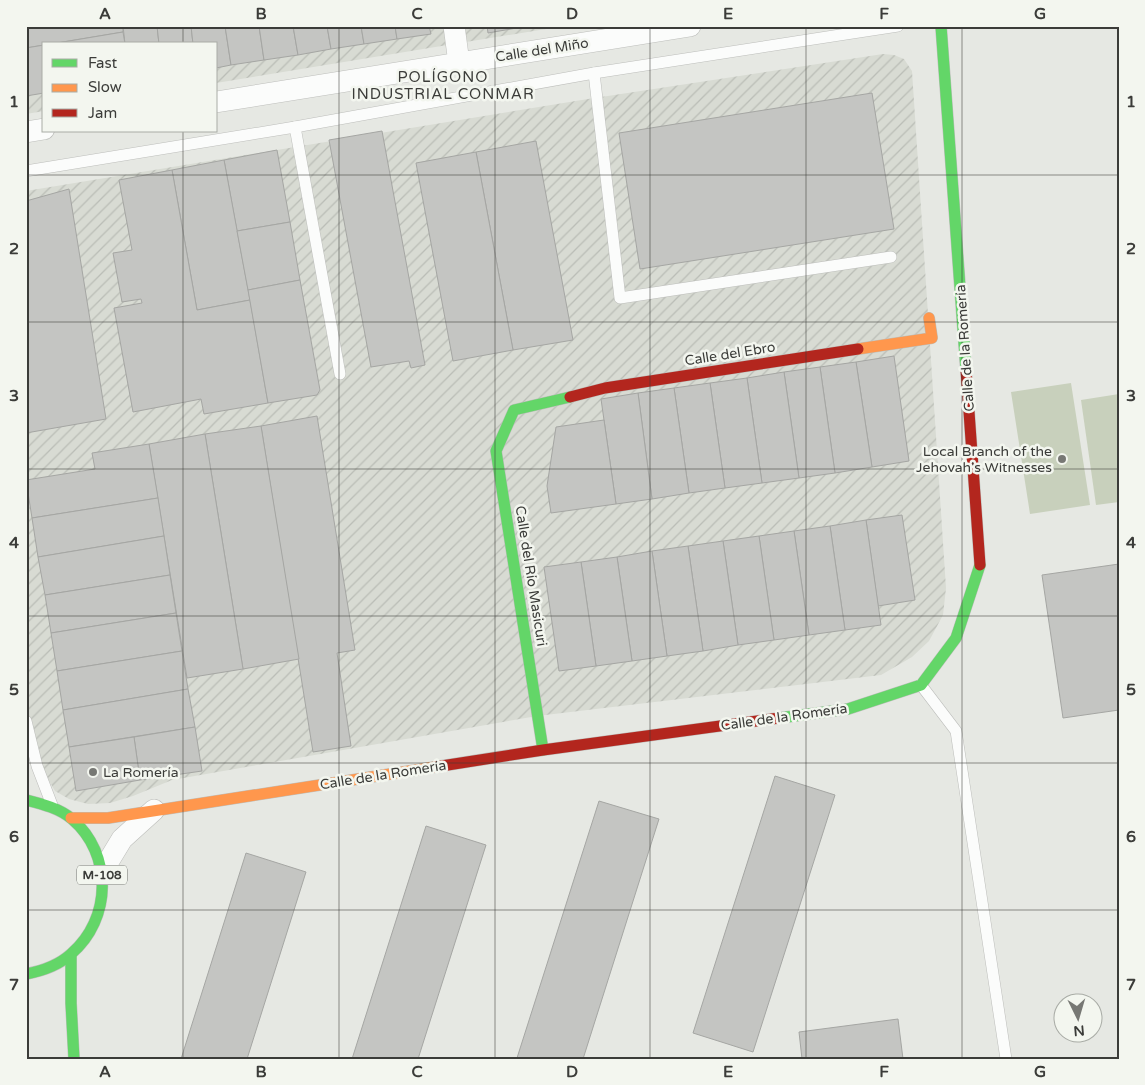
<svg xmlns="http://www.w3.org/2000/svg" width="1145" height="1085" font-family="'Varela Round',sans-serif">
<defs>
<pattern id="industrial-furrows" width="10" height="10" patternUnits="userSpaceOnUse" patternTransform="scale(1.25)"><rect width="10" height="10" fill="#d8dbd3"/><path d="M-1 1l2-2M0 10L10 0M9 11l2-2" fill="none" stroke="#babdb6"/></pattern>
</defs>
<rect width="100%" height="100%" fill="#e6e8e3"/>
<!-- industrial -->
<g fill="url(#industrial-furrows)">
<polygon points="26,26 564,26 216,83 216,44 44,44 44,111 26,114"/>
<polygon points="883,54 894,55 904,59 912,71 946,588 943,615 929,641 912,657 881,675 537,716 172,780 133,796 110,803 88,804 69,799 55,791 26,742 26,191 588,99"/>
</g>
<!-- green -->
<g fill="#c8d0bc">
<polygon points="1071,383 1090,505 1030,514 1011,392"/>
<polygon points="1119,394 1119,502 1096,505 1081,400"/>
</g>
<!-- building -->
<g fill="#c4c5c2" stroke="#a5a6a3">
<polygon points="26,26 123,26 123,32 51,44 44,44 44,45 26,48"/>
<polygon points="123,26 157,26 159,44 125,44"/>
<polygon points="157,26 191,26 193,44 159,44"/>
<polygon points="191,26 225,26 231,65 216,68 216,44 193,44"/>
<polygon points="225,26 259,26 264,60 231,65"/>
<polygon points="259,26 293,26 298,55 264,60"/>
<polygon points="293,26 327,26 331,49 298,55"/>
<polygon points="327,26 361,26 364,44 331,49"/>
<polygon points="361,26 395,26 397,39 364,44"/>
<polygon points="395,26 429,26 431,34 397,39"/>
<polygon points="487,26 528,26 488,33"/>
<polygon points="123,32 125,44 51,44"/>
<polygon points="44,45 44,93 26,96 26,48"/>
<polygon points="872,93 894,229 640,269 619,133"/>
<polygon points="382,131 425,365 411,368 409,361 371,367 329,140"/>
<polygon points="536,141 573,340 513,350 476,152"/>
<polygon points="277,150 290,222 237,231 224,160"/>
<polygon points="476,152 513,350 453,361 416,163"/>
<polygon points="224,160 250,300 197,310 172,170"/>
<polygon points="172,170 197,310 250,300 268,403 204,414 201,399 133,412 114,308 142,303 141,299 122,302 113,253 132,250 119,180"/>
<polygon points="69,189 106,419 26,433 26,201"/>
<polygon points="290,222 300,280 248,290 237,231"/>
<polygon points="300,280 320,390 317,395 268,403 248,290"/>
<polygon points="894,356 909,461 872,467 856,362"/>
<polygon points="856,362 872,467 835,473 820,367"/>
<polygon points="820,367 835,473 799,478 784,372"/>
<polygon points="784,372 799,478 762,483 747,378"/>
<polygon points="747,378 762,483 725,488 710,383"/>
<polygon points="710,383 725,488 689,493 674,388"/>
<polygon points="674,388 689,493 652,499 638,393"/>
<polygon points="638,393 652,499 616,504 601,399"/>
<polygon points="317,416 355,650 337,653 351,746 313,752 261,426"/>
<polygon points="604,420 616,504 551,513 547,486 556,427"/>
<polygon points="261,426 299,659 243,669 205,434"/>
<polygon points="205,434 243,669 187,678 149,444"/>
<polygon points="149,444 158,498 32,518 26,480 95,469 92,453"/>
<polygon points="158,498 164,536 38,557 32,518"/>
<polygon points="902,515 915,600 878,606 866,520"/>
<polygon points="866,520 881,625 845,630 830,526"/>
<polygon points="830,526 845,630 809,635 794,531"/>
<polygon points="794,531 809,635 774,640 759,536"/>
<polygon points="164,536 170,575 45,595 38,557"/>
<polygon points="759,536 774,640 738,645 723,541"/>
<polygon points="723,541 738,645 703,651 688,546"/>
<polygon points="688,546 703,651 667,656 652,551"/>
<polygon points="652,551 667,656 632,661 617,557"/>
<polygon points="617,557 632,661 596,666 581,562"/>
<polygon points="581,562 596,666 559,671 544,567"/>
<polygon points="1119,564 1119,710 1063,718 1042,575"/>
<polygon points="170,575 176,613 51,633 45,595"/>
<polygon points="176,613 182,651 57,671 51,633"/>
<polygon points="182,651 188,689 63,710 57,671"/>
<polygon points="188,689 195,727 69,747 63,710"/>
<polygon points="195,727 202,771 140,780 134,737"/>
<polygon points="134,737 140,780 76,791 69,747"/>
<polygon points="775,776 835,795 753,1052 693,1033"/>
<polygon points="599,801 659,819 583,1059 517,1058"/>
<polygon points="426,826 486,845 418,1059 352,1059"/>
<polygon points="246,853 306,872 247,1059 181,1059"/>
<polygon points="898,1019 903,1059 802,1059 799,1032"/>
</g>
<g fill="none" stroke-linecap="round" stroke-linejoin="round">
<defs>
<g id="lane">
<polyline points="594,73 620,298 891,257"/>
<polyline points="295,127 340,374"/>
<polyline points="26,171 295,127 594,73 898,26"/>
<polyline points="921,685 956,731 1006,1059"/>
<polyline points="26,721 37,766 52,805"/>
</g>
<g id="street">
<polyline points="454,26 459,63"/>
<polyline points="216,102 690,26"/>
<polyline points="26,132 44,129"/>
<polyline points="102,872 122,839 154,810"/>
</g>
<g id="fast">
<polyline points="941,26 966,370"/>
<polyline points="779,718 848,709 921,685 956,638 980,565"/>
<polyline points="543,750 496,451 514,410 570,397"/>
<path d="M26,800C42,804 59,808 72,819C113,854 112,919 71,954C59,965 42,971 26,974"/>
<polyline points="71,955 71,1003 74,1059"/>
</g>
<g id="slow">
<polyline points="858,349 932,338 929,318"/>
<polyline points="71,818 108,818 435,767"/>
</g>
<g id="jam">
<polyline points="966,370 980,565"/>
<polyline points="570,397 605,388 858,349"/>
<polyline points="435,767 543,750 779,718"/>
</g>
</defs>
<!-- lane casing -->
<use href="#lane" stroke="#bdbebb" stroke-width="12"/>
<!-- street casing -->
<use href="#street" stroke="#bdbebb" stroke-width="22"/>
<!-- fast casing -->
<use href="#fast" stroke="#bdbebb" stroke-width="12"/>
<!-- slow casing -->
<use href="#slow" stroke="#bdbebb" stroke-width="12"/>
<!-- jam casing -->
<use href="#jam" stroke="#bdbebb" stroke-width="12"/>
<!-- lane -->
<use href="#lane" stroke="#fbfcfb" stroke-width="11"/>
<!-- street -->
<use href="#street" stroke="#fbfcfb" stroke-width="21"/>
<!-- fast -->
<use href="#fast" stroke="#63d668" stroke-width="11"/>
<!-- slow -->
<use href="#slow" stroke="#ff974d" stroke-width="11"/>
<!-- jam -->
<use href="#jam" stroke="#b3261e" stroke-width="11"/>
</g>
<!-- grid -->
<path fill="none" stroke="#3b3c39" stroke-width="1" stroke-opacity="0.55" d="M183,26V44M339,26V1059M495,26V1059M650,26V1059M806,26V1059M962,26V1059M183,131V1059M26,175H1119M26,322H1119M26,469H1119M26,616H1119M26,763H1119M26,910H1119"/>
<!-- markers -->
<g fill="#777874" stroke="#f3f6ef" stroke-width="2">
<circle cx="1062" cy="459" r="5"/>
<circle cx="93" cy="772" r="5"/>
</g>
<g text-anchor="middle" dominant-baseline="central" stroke-width="5" stroke-linejoin="round" paint-order="stroke">
<!-- shield labels -->
<rect fill="#f3f6ef" stroke="#727470" stroke-width="1" x="77" y="865.5" width="50" height="19" rx="4"/>
<g font-size="12" font-weight="bold" fill="#3b3c39">
<text x="102" y="875">M-108</text>
</g>
<!-- street labels -->
<g font-size="14" fill="#3b3c39" stroke="#f3f6ef">
<text transform="translate(542 50) rotate(-9)">Calle del Miño</text>
<text transform="translate(965 348) rotate(-94)">Calle de la Romería</text>
<text transform="translate(730 354) rotate(-9)">Calle del Ebro</text>
<text transform="translate(531 576) rotate(81)">Calle del Río Masicuri</text>
<text transform="translate(784 717) rotate(-8)">Calle de la Romería</text>
<text transform="translate(383 775) rotate(-9)">Calle de la Romería</text>
</g>
<!-- poi labels -->
<g font-size="14" fill="#3b3c39" stroke="#f3f6ef" text-anchor="end">
<text x="1052" y="451">Local Branch of the<tspan x="1052" dy="16">Jehovah's Witnesses</tspan></text>
<text x="103" y="772" text-anchor="start">La Romería</text>
</g>
<!-- neighbourhood labels -->
<g font-size="15" letter-spacing="1" fill="#3b3c39" stroke="#f3f6ef">
<text x="443" y="77">POLÍGONO<tspan x="443" dy="17">INDUSTRIAL CONMAR</tspan></text>
</g>
</g>
<!-- border -->
<rect width="1145" height="1085" fill="none" stroke="#f3f6ef" stroke-width="55"/>
<!-- legend -->
<rect x="42" y="42" width="175" height="90" fill="#f3f6ef" stroke="#a9aca6"/>
<rect x="52" y="59" width="25" height="8" fill="#63d668" stroke="#a9aca6"/>
<text x="88" y="68" font-size="15" fill="#3b3c39">Fast</text>
<rect x="52" y="84" width="25" height="8" fill="#ff974d" stroke="#a9aca6"/>
<text x="88" y="92" font-size="15" fill="#3b3c39">Slow</text>
<rect x="52" y="109" width="25" height="8" fill="#b3261e" stroke="#a9aca6"/>
<text x="88" y="118" font-size="15" fill="#3b3c39">Jam</text>
<!-- north arrow -->
<g transform="translate(1078 1018) rotate(175)"><circle r="24" fill="#f3f6ef" stroke="#a9aca6"/>
<path d="M0-4L9 19L0 12L-9 19Z" fill="#777874"/>
<text y="-8" font-size="14" font-weight="bold" text-anchor="middle" fill="#3b3c39">N</text>
</g>
<rect x="28" y="28" width="1090" height="1030" fill="none" stroke="#3b3c39" stroke-width="2"/>
<g font-size="16" text-anchor="middle" font-weight="bold" fill="#3b3c39">
<text x="105" y="19">A</text>
<text x="261" y="19">B</text>
<text x="417" y="19">C</text>
<text x="572" y="19">D</text>
<text x="728" y="19">E</text>
<text x="884" y="19">F</text>
<text x="1040" y="19">G</text>
<text x="14" y="107">1</text>
<text x="1131" y="107">1</text>
<text x="14" y="254">2</text>
<text x="1131" y="254">2</text>
<text x="14" y="401">3</text>
<text x="1131" y="401">3</text>
<text x="14" y="548">4</text>
<text x="1131" y="548">4</text>
<text x="14" y="695">5</text>
<text x="1131" y="695">5</text>
<text x="14" y="842">6</text>
<text x="1131" y="842">6</text>
<text x="14" y="990">7</text>
<text x="1131" y="990">7</text>
<text x="105" y="1077">A</text>
<text x="261" y="1077">B</text>
<text x="417" y="1077">C</text>
<text x="572" y="1077">D</text>
<text x="728" y="1077">E</text>
<text x="884" y="1077">F</text>
<text x="1040" y="1077">G</text>
</g>
</svg>
